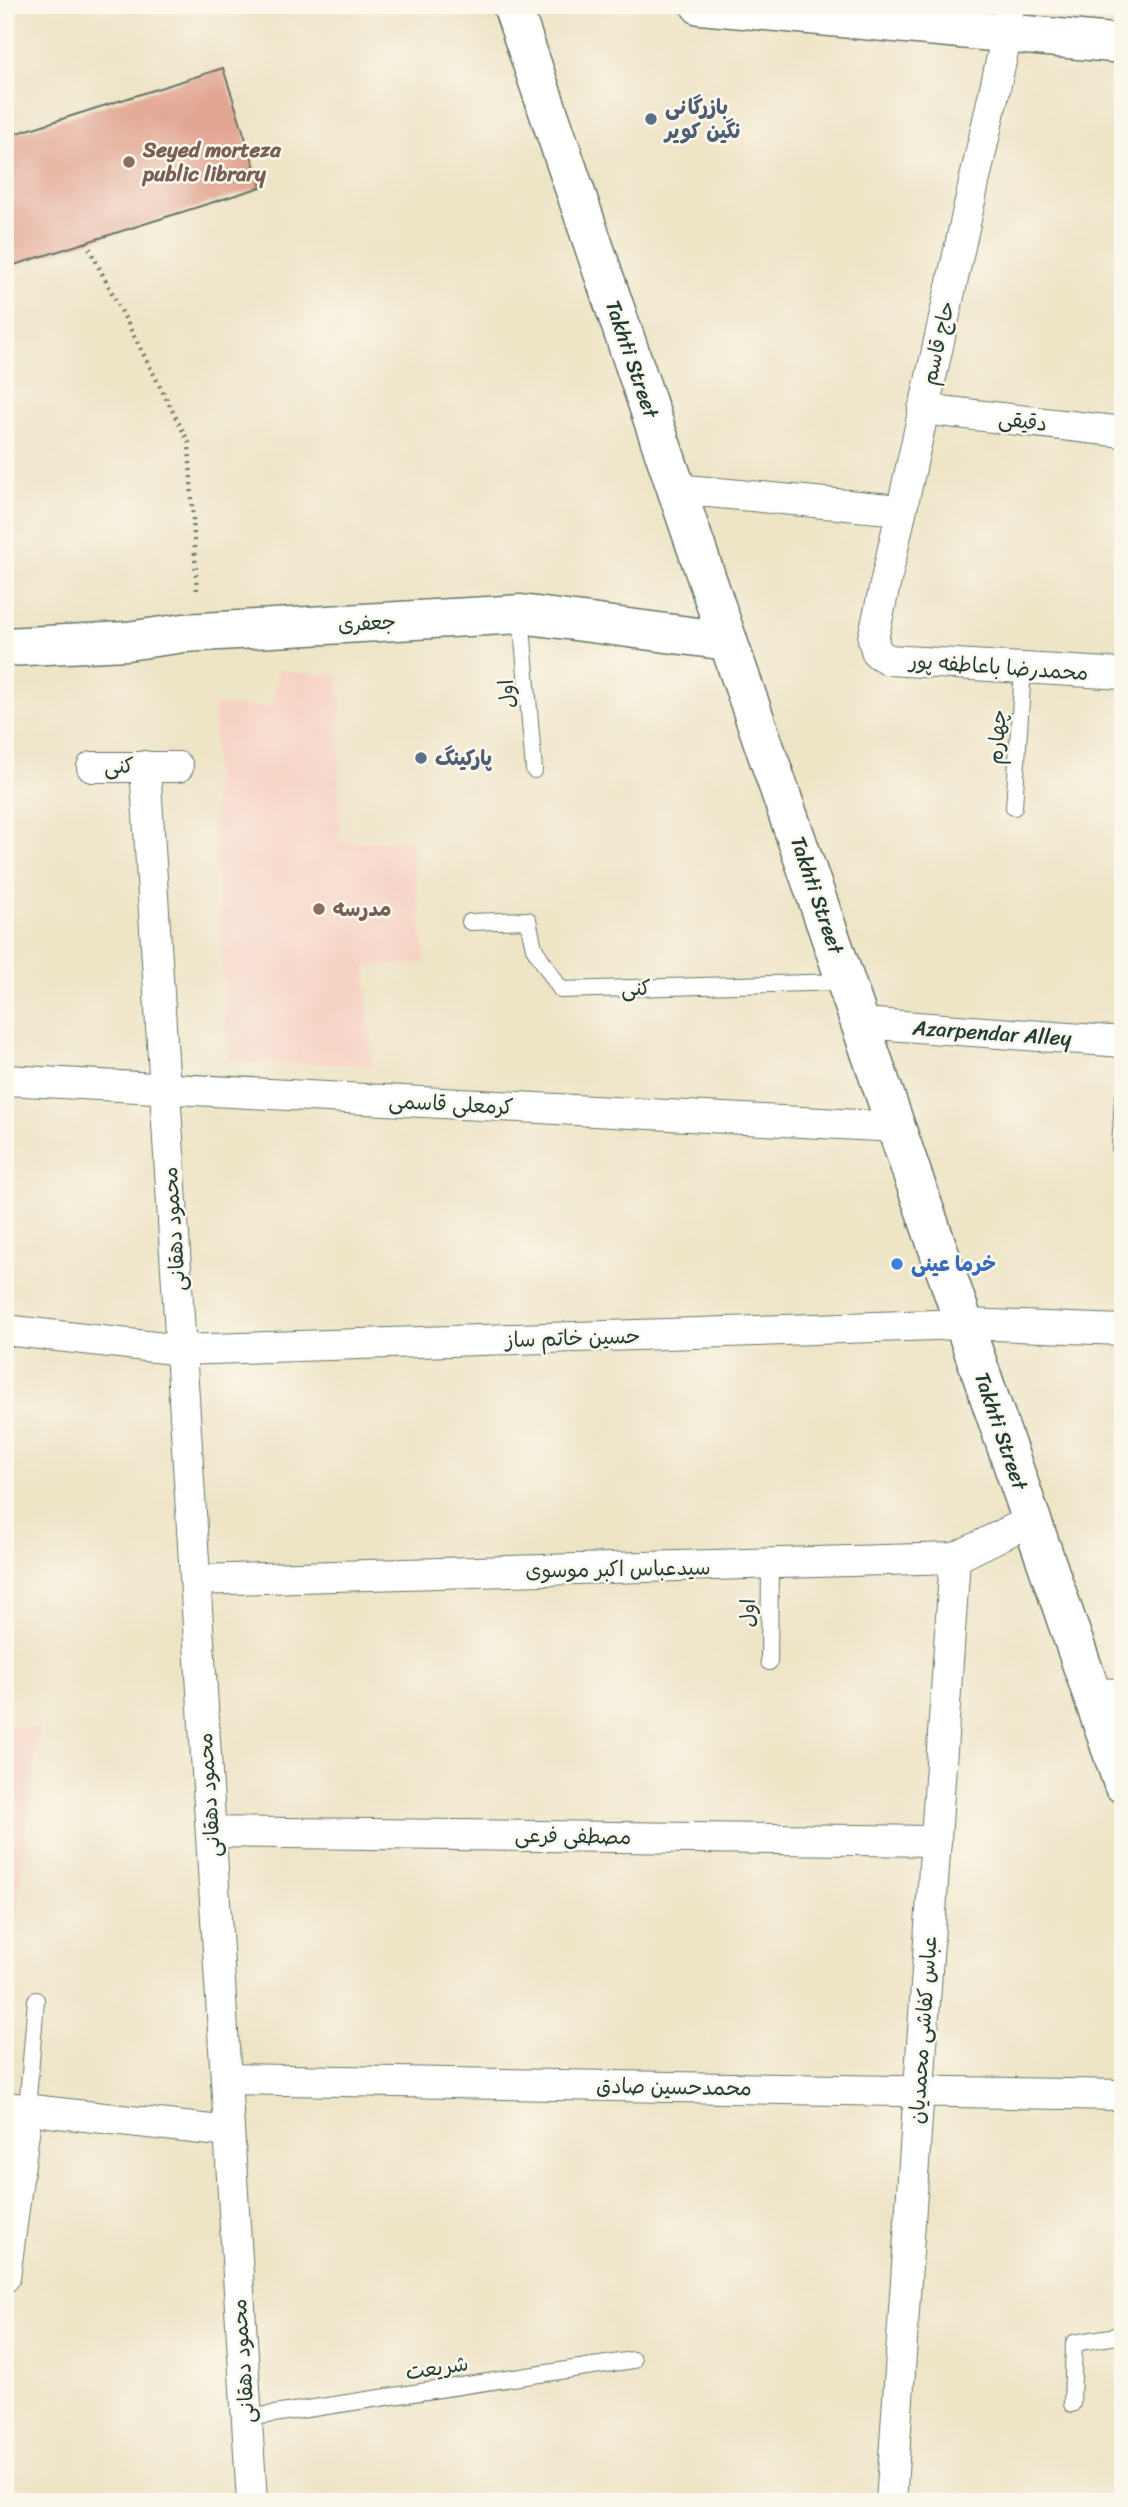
<svg xmlns="http://www.w3.org/2000/svg" width="1128" height="2507" font-family="Sriracha,'Playpen Sans Arabic',sans-serif">
<rect width="100%" height="100%" fill="#fbf7ec"/>
<filter id="ink" filterUnits="userSpaceOnUse"><feTurbulence type="fractalNoise" baseFrequency=".0143" numOctaves="2"/><feDisplacementMap in="SourceGraphic" scale="14" xChannelSelector="R" yChannelSelector="G"/><feConvolveMatrix kernelMatrix="1 2 1 2 8 2 1 2 1" color-interpolation-filters="sRGB"/></filter>
<filter id="wash" filterUnits="userSpaceOnUse"><feTurbulence type="fractalNoise" baseFrequency=".00686" numOctaves="4" result="noise"/><feDisplacementMap in="SourceGraphic" scale="28" xChannelSelector="R" yChannelSelector="G"/><feGaussianBlur stdDeviation="1.57" result="paint"/><feColorMatrix in="noise" values="0 0 0 0 0 0 0 0 0 0 0 0 0 0 0 0 0 1.4 0 .05"/><feComposite in="paint" operator="in"/></filter>
<g filter="url(#wash)">
<rect width="100%" height="100%" fill="#eee4c6"/>
<!-- built -->
<g fill="#f6d2c4">
<polygon points="278,670 340,677 339,842 410,840 426,964 365,966 372,1066 228,1061 215,853 214,705 273,708"/>
<polygon points="5,1725 38,1729 14,1934 5,1933"/>
</g>
<g id="blocks">
<!-- building -->
<polygon fill="#e2a693" points="223,68 261,187 5,268 5,137"/>
</g>
</g>
<g filter="url(#ink)">
<use href="#blocks" fill-opacity="0" stroke="#677767" stroke-width="2"/>
<g fill="none" stroke-linecap="round" stroke-linejoin="round">
<defs>
<g id="service">
<polyline points="521,614 534,770"/>
<polyline points="1014,807 1023,669"/>
<polyline points="470,922 528,920 534,948 561,990 845,982"/>
<polyline points="1120,1148 1123,1099"/>
<polyline points="769,1662 770,1565"/>
<polyline points="27,2110 36,2000"/>
<polyline points="1072,2404 1074,2343 1123,2335"/>
<polyline points="247,2418 633,2360"/>
</g>
<g id="minor">
<polyline points="1009,5 1007,34 873,639 877,653 889,660 1123,674"/>
<polyline points="923,409 1123,432"/>
<polyline points="676,489 900,510"/>
<polyline points="145,766 252,2502"/>
<polyline points="92,767 178,767"/>
<polyline points="862,1023 1123,1042"/>
<polyline points="5,1080 897,1127"/>
<polyline points="5,1330 181,1350 965,1324 1123,1330"/>
<polyline points="195,1580 955,1558 1032,1520"/>
<polyline points="1091,1693 1123,1694"/>
<polyline points="211,1832 936,1841"/>
<polyline points="226,2079 1123,2095"/>
<polyline points="5,2107 229,2132"/>
<polyline points="5,2277 27,2110"/>
<polyline points="891,2502 955,1558"/>
</g>
<g id="tertiary">
<polyline points="700,5 1123,44"/>
<polyline points="5,647 127,641 184,633 521,614 728,641"/>
</g>
<polyline id="secondary" points="512,5 728,641 1123,1784"/>
</defs>
<!-- service casing -->
<use href="#service" stroke="#677767" stroke-width="18"/>
<!-- minor casing -->
<use href="#minor" stroke="#677767" stroke-width="32"/>
<!-- tertiary casing -->
<use href="#tertiary" stroke="#677767" stroke-width="41"/>
<!-- secondary casing -->
<use href="#secondary" stroke="#677767" stroke-width="41"/>
<!-- path -->
<polyline stroke="#677767" stroke-width="4.5" stroke-dasharray="2 5" stroke-linecap="butt" points="86,242 189,443 197,594"/>
<!-- service -->
<use href="#service" stroke="#fff" stroke-width="16"/>
<!-- minor -->
<use href="#minor" stroke="#fff" stroke-width="30"/>
<!-- tertiary -->
<use href="#tertiary" stroke="#fff" stroke-width="38"/>
<!-- secondary -->
<use href="#secondary" stroke="#fff" stroke-width="38"/>
</g>
</g>
<!-- markers -->
<g fill="#5c6f8a" stroke="#fbf7ec" stroke-width="2.5">
<circle cx="651" cy="119" r="7"/>
<circle cx="421" cy="758" r="7"/>
</g>
<g fill="#8d6e63" stroke="#fbf7ec" stroke-width="2.5">
<circle cx="129" cy="162" r="7"/>
<circle cx="319" cy="909" r="7"/>
</g>
<circle fill="#3f7fe0" stroke="#fbf7ec" stroke-width="2.5" cx="897" cy="1264" r="7"/>
<g text-anchor="middle" dominant-baseline="central" stroke-width="5" stroke-linejoin="round" paint-order="stroke">
<!-- service labels -->
<g font-size="21" font-weight="bold" fill="#4e5e75" stroke="#fbf7ec" text-anchor="start">
<text x="665" y="107">بازرگانی<tspan x="665" dy="24">نگین کویر</tspan></text>
<text x="435" y="758">پارکینگ</text>
</g>
<!-- education labels -->
<g font-size="21" font-weight="bold" fill="#785e54" stroke="#fbf7ec" text-anchor="start">
<text x="143" y="150">Seyed morteza<tspan x="143" dy="24">public library</tspan></text>
<text x="333" y="909">مدرسه</text>
</g>
<!-- street labels -->
<g font-size="21" fill="#1f3d34" stroke="#fbf7ec">
<text transform="translate(938 343) rotate(-77)">حاج قاسم</text>
<text transform="translate(632 359) rotate(71)">Takhti Street</text>
<text transform="translate(1023 421) rotate(7)">دقیقی</text>
<text transform="translate(367 623) rotate(-3)">جعفری</text>
<text transform="translate(999 667) rotate(4)">محمدرضا باعاطفه پور</text>
<text transform="translate(507 694) rotate(-95)">اول</text>
<text transform="translate(997 737) rotate(-86)">چهارم</text>
<text transform="translate(119 766) rotate(-2)">کنی</text>
<text transform="translate(817 895) rotate(71)">Takhti Street</text>
<text transform="translate(636 988) rotate(-1)">کنی</text>
<text transform="translate(992 1033) rotate(4)">Azarpendar Alley</text>
<text transform="translate(451 1104) rotate(3)">کرمعلی قاسمی</text>
<text transform="translate(174 1229) rotate(-94)">محمود دهقانی</text>
<text transform="translate(573 1338) rotate(-2)">حسین خاتم ساز</text>
<text transform="translate(1001 1431) rotate(71)">Takhti Street</text>
<text transform="translate(618 1569) rotate(-1)">سیدعباس اکبر موسوی</text>
<text transform="translate(748 1613) rotate(-90)">اول</text>
<text transform="translate(209 1795) rotate(-94)">محمود دهقانی</text>
<text transform="translate(573 1836) rotate(1)">مصطفی فرعی</text>
<text transform="translate(923 2030) rotate(-86)">عباس کفاشی محمدیان</text>
<text transform="translate(674 2087) rotate(1)">محمدحسین صادق</text>
<text transform="translate(243 2361) rotate(-94)">محمود دهقانی</text>
<text transform="translate(437 2368) rotate(-9)">شریعت</text>
</g>
<!-- shop labels -->
<g font-size="21" font-weight="bold" fill="#366cbe" stroke="#fbf7ec" text-anchor="start">
<text x="911" y="1264">خرما عینی</text>
</g>
</g>
<!-- margin -->
<rect width="1128" height="2507" fill="none" stroke="#fbf7ec" stroke-width="28"/>
</svg>
